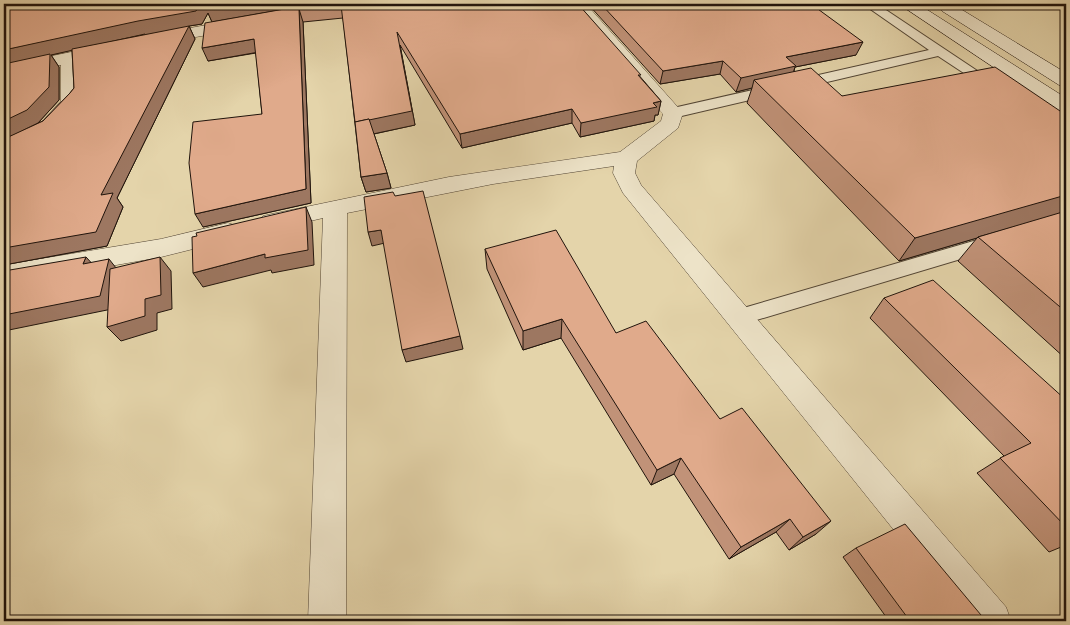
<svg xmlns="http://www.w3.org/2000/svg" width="1070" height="625" font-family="'Sorts Mill Goudy',serif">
<rect width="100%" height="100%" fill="#e4d4aa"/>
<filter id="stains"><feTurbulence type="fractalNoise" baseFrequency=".004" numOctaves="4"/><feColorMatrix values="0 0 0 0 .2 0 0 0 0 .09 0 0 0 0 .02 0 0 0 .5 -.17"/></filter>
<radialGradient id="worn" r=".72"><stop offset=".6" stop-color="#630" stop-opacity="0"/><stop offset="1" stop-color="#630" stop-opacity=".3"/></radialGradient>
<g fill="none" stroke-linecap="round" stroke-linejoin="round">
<defs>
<g id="lane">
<polygon points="863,4 877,4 1003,88 996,92 991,91 938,56 673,118 665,113 673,108 929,50"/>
<polygon points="994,235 1001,237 1004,242 1001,247 740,325 732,323 729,317 732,311 740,309"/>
</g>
<g id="street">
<polygon points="569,4 586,4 683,113 678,128 637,161 635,173 641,185 1006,607 1011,621 967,621 623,193 613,173 614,166 493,184 347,213 346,621 308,621 323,218 272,230 263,228 260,222 263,216 272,214 449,177 620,152 661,121 663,114"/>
<polygon points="240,19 246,20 248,24 246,28 157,44 151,43 148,39 151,35 157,34"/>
<polygon points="110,44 116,45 119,49 116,53 79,61 81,102 53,133 4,157 4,142 39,125 61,101 61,65 4,78 4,66"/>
<polygon points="228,223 237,226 240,232 237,238 161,257 4,285 4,265 161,239"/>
</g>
<g id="secondary">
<polygon points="899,4 918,4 1066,98 1066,113 1059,111"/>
<polygon points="945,4 954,5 1066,73 1066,87 1059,85 942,11 940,8"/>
</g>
</defs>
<!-- lane casing -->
<use href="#lane" stroke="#514434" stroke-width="2"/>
<!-- street casing -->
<use href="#street" stroke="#514434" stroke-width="1"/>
<!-- secondary casing -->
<use href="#secondary" stroke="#20140c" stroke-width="1"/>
<!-- lane -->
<use href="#lane" fill="#ede3c8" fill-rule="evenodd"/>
<!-- street -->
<use href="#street" fill="#ede3c8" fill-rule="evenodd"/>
<!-- secondary -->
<use href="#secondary" fill="#ede3c8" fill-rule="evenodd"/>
</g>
<!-- wall -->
<g fill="#c19278" stroke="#20140c" fill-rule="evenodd">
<path d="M4,4H578L661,101L658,115H655L654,121L580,137L572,123L462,148L400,45L415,125L374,134L387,173L391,188L366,192L361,177L343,18L303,22L311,203L203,227L262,114L256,53L208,61L212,22L208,13L202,24L189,26L195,39L117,198L123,207L107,246L4,265ZM72,50L74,88L70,93L43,121L38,123L59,100V67L51,55Z"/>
<polygon points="588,4 811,4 856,55 795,67 794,71 842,96 1062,212 1066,211 1066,359 958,261 977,238 899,261 747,103 752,88 736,92 720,74 660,84"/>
<polygon points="485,249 616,333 720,419 816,534 789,550 776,532 729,559 674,474 651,485 561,338 523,350 487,269"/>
<polygon points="884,298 1066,400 1066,545 1049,552 977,473 1004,456 870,318"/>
<polygon points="856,548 986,621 889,621 843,557"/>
</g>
<!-- shaded-wall -->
<g fill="#9d7761" stroke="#20140c">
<polygon points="200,4 314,4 212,22 208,13 202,24 189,26 195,39 117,198 123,207 107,246 4,265 4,248 101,195 145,34 51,55 59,67 59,100 38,123 4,140 4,50"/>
<polygon points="299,9 303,22 311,203 203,227 195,214 306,189"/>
<polygon points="254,39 259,52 208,61 202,48"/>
<polygon points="863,42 856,55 795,67 791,79 754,80 752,88 736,92 741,78 786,57"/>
<polygon points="400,45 415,125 359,137"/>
<polygon points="723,61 720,74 660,84 663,71"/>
<polygon points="661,101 658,115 655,115 654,121 580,137 581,123"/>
<polygon points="572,109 572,123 462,148 460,134"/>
<polygon points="387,173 391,188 366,192 361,177"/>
<polygon points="1066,188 1066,208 1061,214 978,237 977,238 899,261 915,238"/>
<polygon points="306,207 312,222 314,265 272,273 271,270 203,287 193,273 265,254"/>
<polygon points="381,230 385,243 372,246 368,232"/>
<polygon points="86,257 98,270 83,264"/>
<polygon points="160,257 171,271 172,309 157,313 157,330 121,341 107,327"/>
<polygon points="109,259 120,273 112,309 4,331 4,315"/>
<polygon points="562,319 561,338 523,350 523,331"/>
<polygon points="460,336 463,349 406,362 402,350"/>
<polygon points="681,458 674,474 651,485 657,470"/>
<polygon points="790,519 776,532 729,559 741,547"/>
<polygon points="831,521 816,534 789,550 803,537"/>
</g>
<!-- building -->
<g fill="#e0aa8b" stroke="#20140c">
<polygon points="4,4 200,4 196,11 138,21 4,50"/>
<polygon points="207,4 236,4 206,9"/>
<polygon points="313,4 578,4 641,75 638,75 661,101 653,103 657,107 581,123 572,109 460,134 397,32 412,111 369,120 369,119 355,122 341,5 299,9 306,189 195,214 189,163 193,122 262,114 254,39 202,48 205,23"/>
<polygon points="601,4 811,4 863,42 786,57 796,66 741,78 723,61 663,71"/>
<polygon points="189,26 101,195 113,193 96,232 4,248 4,139 43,121 70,93 74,88 72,49"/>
<polygon points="50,54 49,87 27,110 4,121 4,64"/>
<polygon points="995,67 1066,115 1066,195 915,238 754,80 811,68 842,96"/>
<polygon points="369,119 387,173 361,177 355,122"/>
<polygon points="423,191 460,336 402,350 381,230 368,232 364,197 393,192 395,196"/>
<polygon points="306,207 308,250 265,258 265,254 193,273 192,237 197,236 196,233"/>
<polygon points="1066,211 1066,312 978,237"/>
<polygon points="556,230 616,333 646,321 720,419 742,408 831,521 803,537 790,519 741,547 681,458 657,470 562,319 523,331 485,249"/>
<polygon points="86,257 83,264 109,259 100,296 4,315 4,271"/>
<polygon points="160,257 161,295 145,299 145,316 107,327 110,269"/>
<polygon points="933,280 1066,400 1066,527 1000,458 1031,443 884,298"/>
<polygon points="905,524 986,621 910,621 856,548"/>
</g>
<!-- margin -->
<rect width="1070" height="625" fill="none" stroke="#e4d4aa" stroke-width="20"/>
<rect x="5" y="5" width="1060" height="615" fill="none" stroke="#20140c" stroke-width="2.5"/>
<rect x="10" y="10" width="1050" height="605" fill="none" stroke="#20140c"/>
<rect width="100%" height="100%" filter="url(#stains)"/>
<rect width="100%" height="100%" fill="url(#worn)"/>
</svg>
